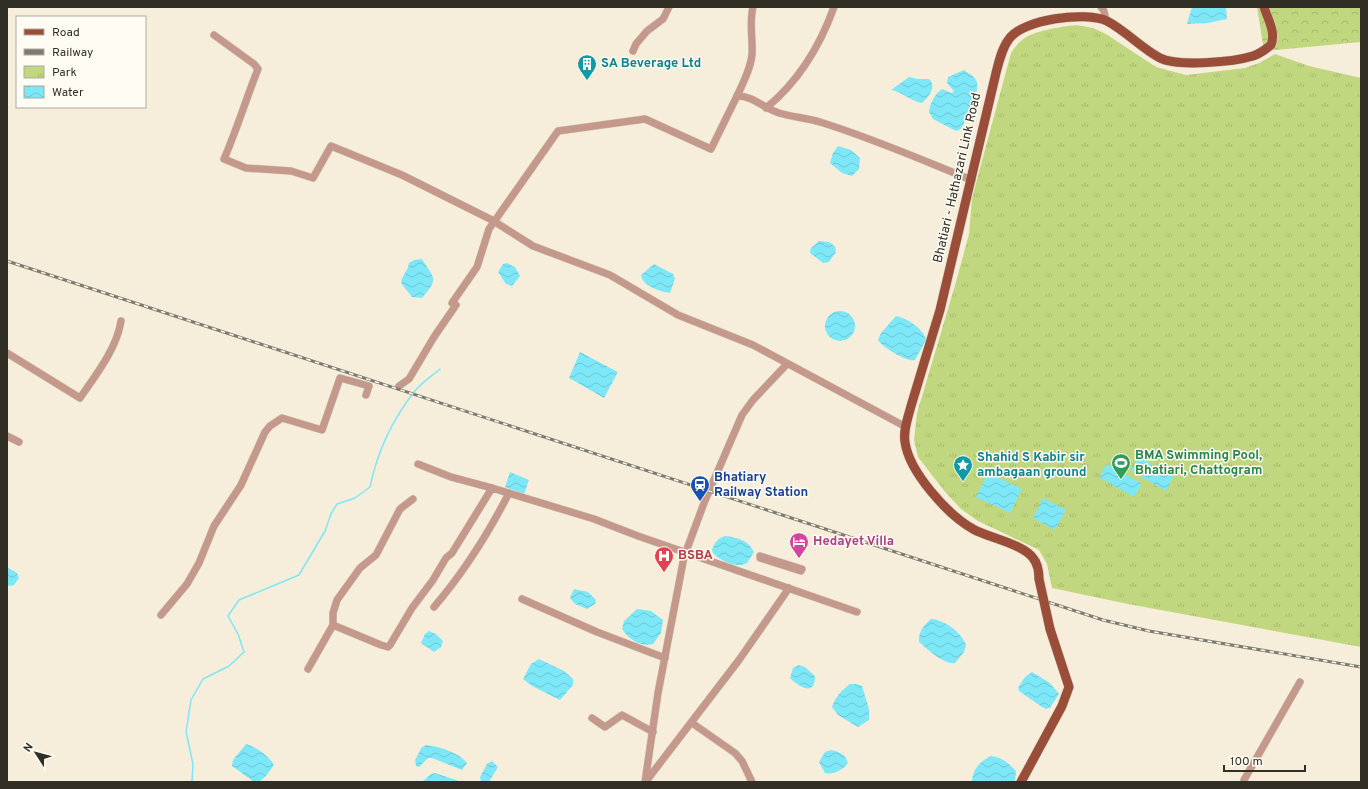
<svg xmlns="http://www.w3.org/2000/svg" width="1368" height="789" font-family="Overpass,sans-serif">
<defs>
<pattern id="forest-crowns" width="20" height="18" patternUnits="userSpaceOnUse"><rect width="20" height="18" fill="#c0d77f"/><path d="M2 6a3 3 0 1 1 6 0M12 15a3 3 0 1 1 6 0" fill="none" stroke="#a5b96e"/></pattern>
<pattern id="park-tufts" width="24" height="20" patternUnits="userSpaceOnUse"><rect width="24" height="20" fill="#c0d77f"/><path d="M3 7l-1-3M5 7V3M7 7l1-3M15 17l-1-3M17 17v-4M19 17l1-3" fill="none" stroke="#a5b96e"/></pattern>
<pattern id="water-waves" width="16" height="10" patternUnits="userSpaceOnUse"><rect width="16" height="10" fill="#7de7f8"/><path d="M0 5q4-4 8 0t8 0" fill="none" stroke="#6cc6d4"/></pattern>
</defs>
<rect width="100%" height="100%" fill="#f6eeda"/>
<!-- forest -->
<polygon fill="url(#forest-crowns)" points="1257,7 1361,7 1361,42 1264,51"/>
<!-- park -->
<path fill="url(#park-tufts)" d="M1076,25L1093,28L1106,34L1156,67L1186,75L1245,68L1259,63L1275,54L1309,66L1361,78V647L1128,604L1052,588L1047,564L1039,550L978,521L961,509L946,493L918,457L914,440L917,413L956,282L969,234L972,198L1011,53C1014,49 1017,44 1021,41C1033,30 1061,27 1076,25Z"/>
<!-- water -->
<g fill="url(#water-waves)">
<polygon points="1192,7 1226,7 1227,19 1208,23 1187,24"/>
<path d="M964,70C968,73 974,76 976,80C982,90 966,119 961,129L956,131L933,119L929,112C930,104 935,93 942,89L952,93L954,91L947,83L948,77Z"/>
<path d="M909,77L918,79H929C937,87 929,97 922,103C912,102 903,92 891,90Z"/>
<polygon points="838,146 851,150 860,158 859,169 852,176 842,173 830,163 833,153"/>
<polygon points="819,241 829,242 835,246 836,252 829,262 823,263 810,253 811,248"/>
<path d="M422,259C435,280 439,278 422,298L412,297L401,283C402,275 408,271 409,263L414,260Z"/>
<polygon points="507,263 515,267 520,276 512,286 506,284 498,272 503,264"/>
<path d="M654,264L673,274L675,279L670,293C661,292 642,286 641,275Z"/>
<circle cx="840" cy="326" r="15"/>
<path d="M896,316C907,318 924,329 926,340L915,360C908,363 882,347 878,340L881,333Z"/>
<polygon points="580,352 618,372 604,398 569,378"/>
<polygon points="1139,457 1173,477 1166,491 1131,471"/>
<polygon points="1107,464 1142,484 1134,497 1099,477"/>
<polygon points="510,472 529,480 524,494 505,487"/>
<polygon points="988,473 1022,489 1010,513 976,497"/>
<polygon points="1043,498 1066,510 1055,530 1033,518"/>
<path d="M725,536C737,537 749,541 754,552L747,563C736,569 721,561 713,553L712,550C714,543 718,538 725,536Z"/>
<polygon points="7,567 17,573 19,578 14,585 11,586 7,585"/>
<polygon points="574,589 588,592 596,600 595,604 587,609 575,604 570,598"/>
<path d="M637,609L651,611L663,620L661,633L653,644C641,647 629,640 622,629L624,621Z"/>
<path d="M931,619C945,620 961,632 966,645L964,652L955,663C944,665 927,649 919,642C918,632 924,625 931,619Z"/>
<polygon points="429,631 436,634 443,641 441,647 434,652 421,643 425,634"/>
<polygon points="539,659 564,671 573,679 573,685 560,700 532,686 523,679 531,664"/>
<path d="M799,665L805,667L815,676C815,697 799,687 790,678L793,668Z"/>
<polygon points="1032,672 1050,683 1059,694 1050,708 1046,709 1042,707 1019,691 1018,688 1025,677"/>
<path d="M850,684H856L862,686L869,709V720L858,727L838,715L832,707C835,697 842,690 850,684Z"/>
<path d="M246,744C256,747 269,756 274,765L266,776L259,782H254L232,766L233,760Z"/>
<path d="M426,745C438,746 460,753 467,763L462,770L432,758H428L419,767L416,766L415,760L422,747Z"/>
<path d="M831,750C839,752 846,754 848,763C843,770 833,775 825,773L819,762L825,752Z"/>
<path d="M991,756C1001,757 1009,763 1016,771L1015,782H972C972,770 980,761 991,756Z"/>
<polygon points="492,761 498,767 489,782 481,782 480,777 487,764"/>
<polygon points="435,773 462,782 422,782 431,774"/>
</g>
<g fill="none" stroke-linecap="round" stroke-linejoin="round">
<!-- stream -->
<path stroke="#7de7f8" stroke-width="1.5" d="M192,782L193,764L186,732L191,700L203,679L229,666L244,652L238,634L228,616L239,600L299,575L325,531L331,514L337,504L355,498L370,487C377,453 393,419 414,392C421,383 432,376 440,369"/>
<defs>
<g id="minor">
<path d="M753,7C749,23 753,38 752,54C751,68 743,83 737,96C754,96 763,108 779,113C792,117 807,118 820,122C872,138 922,160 972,180"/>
<polyline points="1101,7 1104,11 1106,21"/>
<path d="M214,35L254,64L258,69C246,99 237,129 224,159L246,168L291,171L313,178L331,146L402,175L492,220L533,246L610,275L678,315L753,345L906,427"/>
<polyline points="633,51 636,44 647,31 663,19 669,7"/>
<path d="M766,108C798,82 820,46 834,7"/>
<path d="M7,353L80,398C96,375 117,348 121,321"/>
<polyline points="399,386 409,379 434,337 456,305 452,303 477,267 489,229 558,131 645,119 711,149 737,96"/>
<polyline points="7,436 19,442"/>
<polyline points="418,464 451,477 492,488"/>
<polygon points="760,556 802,569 801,571 760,558"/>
<polyline points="522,599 597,632 665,658"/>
<path d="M434,607C464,572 488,534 509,493"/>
<polyline points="161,615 187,584 199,563 214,526 241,485 265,432 270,426 282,418 322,430 340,378 369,386 366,395"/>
<polyline points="333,625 333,613 337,600 360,568 376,555 400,509 413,499"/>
<polyline points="308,669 333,625 381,645 388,647 390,645 412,608 433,580 446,558 452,553 492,488 594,519 638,536 857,612"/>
<polyline points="592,718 605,727 622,715 653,732"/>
<polyline points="692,723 735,753 742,761 752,782"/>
<polyline points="647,780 739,660 789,588"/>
<polyline points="1244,780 1300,682"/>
<polyline points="645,782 658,693 684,557 704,503 742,415 753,400 787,364"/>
</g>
<g id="major">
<path d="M1039,579C1039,572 1038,564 1033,558C1023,544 989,538 973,529C948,515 909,472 905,442C903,430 908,418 911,406L940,310L996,73C999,61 1002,48 1009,39C1023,19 1086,11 1107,21C1126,31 1141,48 1160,58C1178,67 1233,62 1253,56C1260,54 1266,49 1271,45C1276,32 1268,20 1264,7"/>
<polyline points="1021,782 1062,706 1069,687 1050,629"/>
</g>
</defs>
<!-- minor casing -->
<use href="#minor" stroke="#d3cbba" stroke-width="8"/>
<!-- major casing -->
<use href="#major" stroke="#d3cbba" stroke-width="10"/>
<!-- minor -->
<use href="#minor" stroke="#c5988c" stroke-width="7"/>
<!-- major -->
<use href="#major" stroke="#9a4e39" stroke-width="9"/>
<defs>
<polyline id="rail" points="7,261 1103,620 1149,631 1361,667"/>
</defs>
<!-- rail casing -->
<use href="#rail" stroke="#7f7a6d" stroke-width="3"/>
<!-- rail -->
<use href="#rail" stroke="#fffcf4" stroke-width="1.5" stroke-dasharray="4.5" stroke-linecap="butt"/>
<defs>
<polyline id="major-bridge" points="1039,579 1050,629"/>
</defs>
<!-- major-bridge casing -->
<use href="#major-bridge" stroke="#d3cbba" stroke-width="10" stroke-linecap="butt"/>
<!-- major-bridge -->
<use href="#major-bridge" stroke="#9a4e39" stroke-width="9"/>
</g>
<!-- icons -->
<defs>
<symbol id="building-pin" viewBox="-11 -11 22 30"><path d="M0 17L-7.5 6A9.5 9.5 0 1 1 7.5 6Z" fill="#0f9aa8" stroke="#fffcf4"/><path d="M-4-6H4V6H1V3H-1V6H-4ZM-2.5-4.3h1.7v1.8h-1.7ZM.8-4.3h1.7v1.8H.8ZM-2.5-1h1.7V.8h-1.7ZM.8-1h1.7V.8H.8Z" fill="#fff"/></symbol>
<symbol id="stadium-pin" viewBox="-11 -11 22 30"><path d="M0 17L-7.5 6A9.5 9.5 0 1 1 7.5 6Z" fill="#2e9e5b" stroke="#fffcf4"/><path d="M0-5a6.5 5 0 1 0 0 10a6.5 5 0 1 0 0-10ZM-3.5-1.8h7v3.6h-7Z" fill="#fff"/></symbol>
<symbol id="sight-pin" viewBox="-11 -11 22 30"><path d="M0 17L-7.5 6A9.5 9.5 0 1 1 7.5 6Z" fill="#0f9aa8" stroke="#fffcf4"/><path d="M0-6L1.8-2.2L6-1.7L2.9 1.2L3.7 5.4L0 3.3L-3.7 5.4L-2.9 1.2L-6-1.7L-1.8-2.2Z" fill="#fff"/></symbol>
<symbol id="station-pin" viewBox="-11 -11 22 30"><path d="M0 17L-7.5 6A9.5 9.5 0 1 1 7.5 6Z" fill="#1a4fb4" stroke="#fffcf4"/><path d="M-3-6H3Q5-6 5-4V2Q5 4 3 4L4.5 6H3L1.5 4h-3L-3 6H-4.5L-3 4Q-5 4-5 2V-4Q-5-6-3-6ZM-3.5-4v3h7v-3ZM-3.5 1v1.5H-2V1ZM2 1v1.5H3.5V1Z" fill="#fff"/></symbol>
<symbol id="hotel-pin" viewBox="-11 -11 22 30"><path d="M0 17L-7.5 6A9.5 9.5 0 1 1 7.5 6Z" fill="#d1479c" stroke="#fffcf4"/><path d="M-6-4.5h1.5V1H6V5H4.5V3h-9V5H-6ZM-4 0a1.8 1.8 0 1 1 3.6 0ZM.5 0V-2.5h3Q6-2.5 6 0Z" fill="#fff"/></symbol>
<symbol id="hospital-pin" viewBox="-11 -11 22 30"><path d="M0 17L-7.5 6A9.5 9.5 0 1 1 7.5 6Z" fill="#e0444e" stroke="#fffcf4"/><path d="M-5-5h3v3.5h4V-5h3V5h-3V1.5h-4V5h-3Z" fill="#fff"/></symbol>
</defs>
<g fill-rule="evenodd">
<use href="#building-pin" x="576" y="53" width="22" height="30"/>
<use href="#stadium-pin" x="1110" y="452" width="22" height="30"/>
<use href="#sight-pin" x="952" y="454" width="22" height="30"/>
<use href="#station-pin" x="689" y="474" width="22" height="30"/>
<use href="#hotel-pin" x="788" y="531" width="22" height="30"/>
<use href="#hospital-pin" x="653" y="545" width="22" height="30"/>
</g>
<g text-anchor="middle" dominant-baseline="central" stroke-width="3" stroke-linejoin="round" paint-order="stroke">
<!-- culture labels -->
<g font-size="13" font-weight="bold" fill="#0d838f" stroke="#fffcf4" text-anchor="start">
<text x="601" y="64">SA Beverage Ltd</text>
<text x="977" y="458">Shahid S Kabir sir<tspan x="977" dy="15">ambagaan ground</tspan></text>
</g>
<!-- street labels -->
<g font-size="13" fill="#312e26" stroke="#fffcf4">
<text transform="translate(958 178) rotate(-77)">Bhatiari - Hathazari Link Road</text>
</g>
<!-- leisure labels -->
<g font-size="13" font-weight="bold" fill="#27864d" stroke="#fffcf4" text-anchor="start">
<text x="1135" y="456">BMA Swimming Pool,<tspan x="1135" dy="15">Bhatiari, Chattogram</tspan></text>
</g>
<!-- transit labels -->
<g font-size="13" font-weight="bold" fill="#164399" stroke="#fffcf4" text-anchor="start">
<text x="714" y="478">Bhatiary<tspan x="714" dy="15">Railway Station</tspan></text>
</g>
<!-- hotel labels -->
<g font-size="13" font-weight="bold" fill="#b23c85" stroke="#fffcf4" text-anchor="start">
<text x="813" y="542">Hedayet Villa</text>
</g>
<!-- health labels -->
<g font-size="13" font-weight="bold" fill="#be3a42" stroke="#fffcf4" text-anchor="start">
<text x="678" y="556">BSBA</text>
</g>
</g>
<!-- border -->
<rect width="1368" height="789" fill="none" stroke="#312e26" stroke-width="16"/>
<!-- legend -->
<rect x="16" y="16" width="130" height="92" fill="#fffcf4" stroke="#adaaa2"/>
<rect x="24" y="29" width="20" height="6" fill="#9a4e39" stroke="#adaaa2"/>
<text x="52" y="36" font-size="12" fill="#312e26">Road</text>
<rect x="24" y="49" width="20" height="6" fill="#7f7a6d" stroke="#adaaa2"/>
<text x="52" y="56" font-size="12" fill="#312e26">Railway</text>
<rect x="24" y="66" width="20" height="12" fill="url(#park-tufts)" stroke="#adaaa2"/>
<text x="52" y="76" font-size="12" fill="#312e26">Park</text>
<rect x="24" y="86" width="20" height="12" fill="url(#water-waves)" stroke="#adaaa2"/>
<text x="52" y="96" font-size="12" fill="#312e26">Water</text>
<!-- north arrow -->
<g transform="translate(36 753) rotate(306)" stroke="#fffcf4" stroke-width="3" paint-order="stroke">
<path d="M0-3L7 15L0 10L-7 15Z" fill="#312e26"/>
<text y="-6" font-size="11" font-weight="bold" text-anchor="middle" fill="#312e26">N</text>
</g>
<!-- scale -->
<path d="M1224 765v6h81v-6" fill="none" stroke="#312e26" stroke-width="2"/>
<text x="1230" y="765" font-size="12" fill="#312e26" stroke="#fffcf4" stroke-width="3" paint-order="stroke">100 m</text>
</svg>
